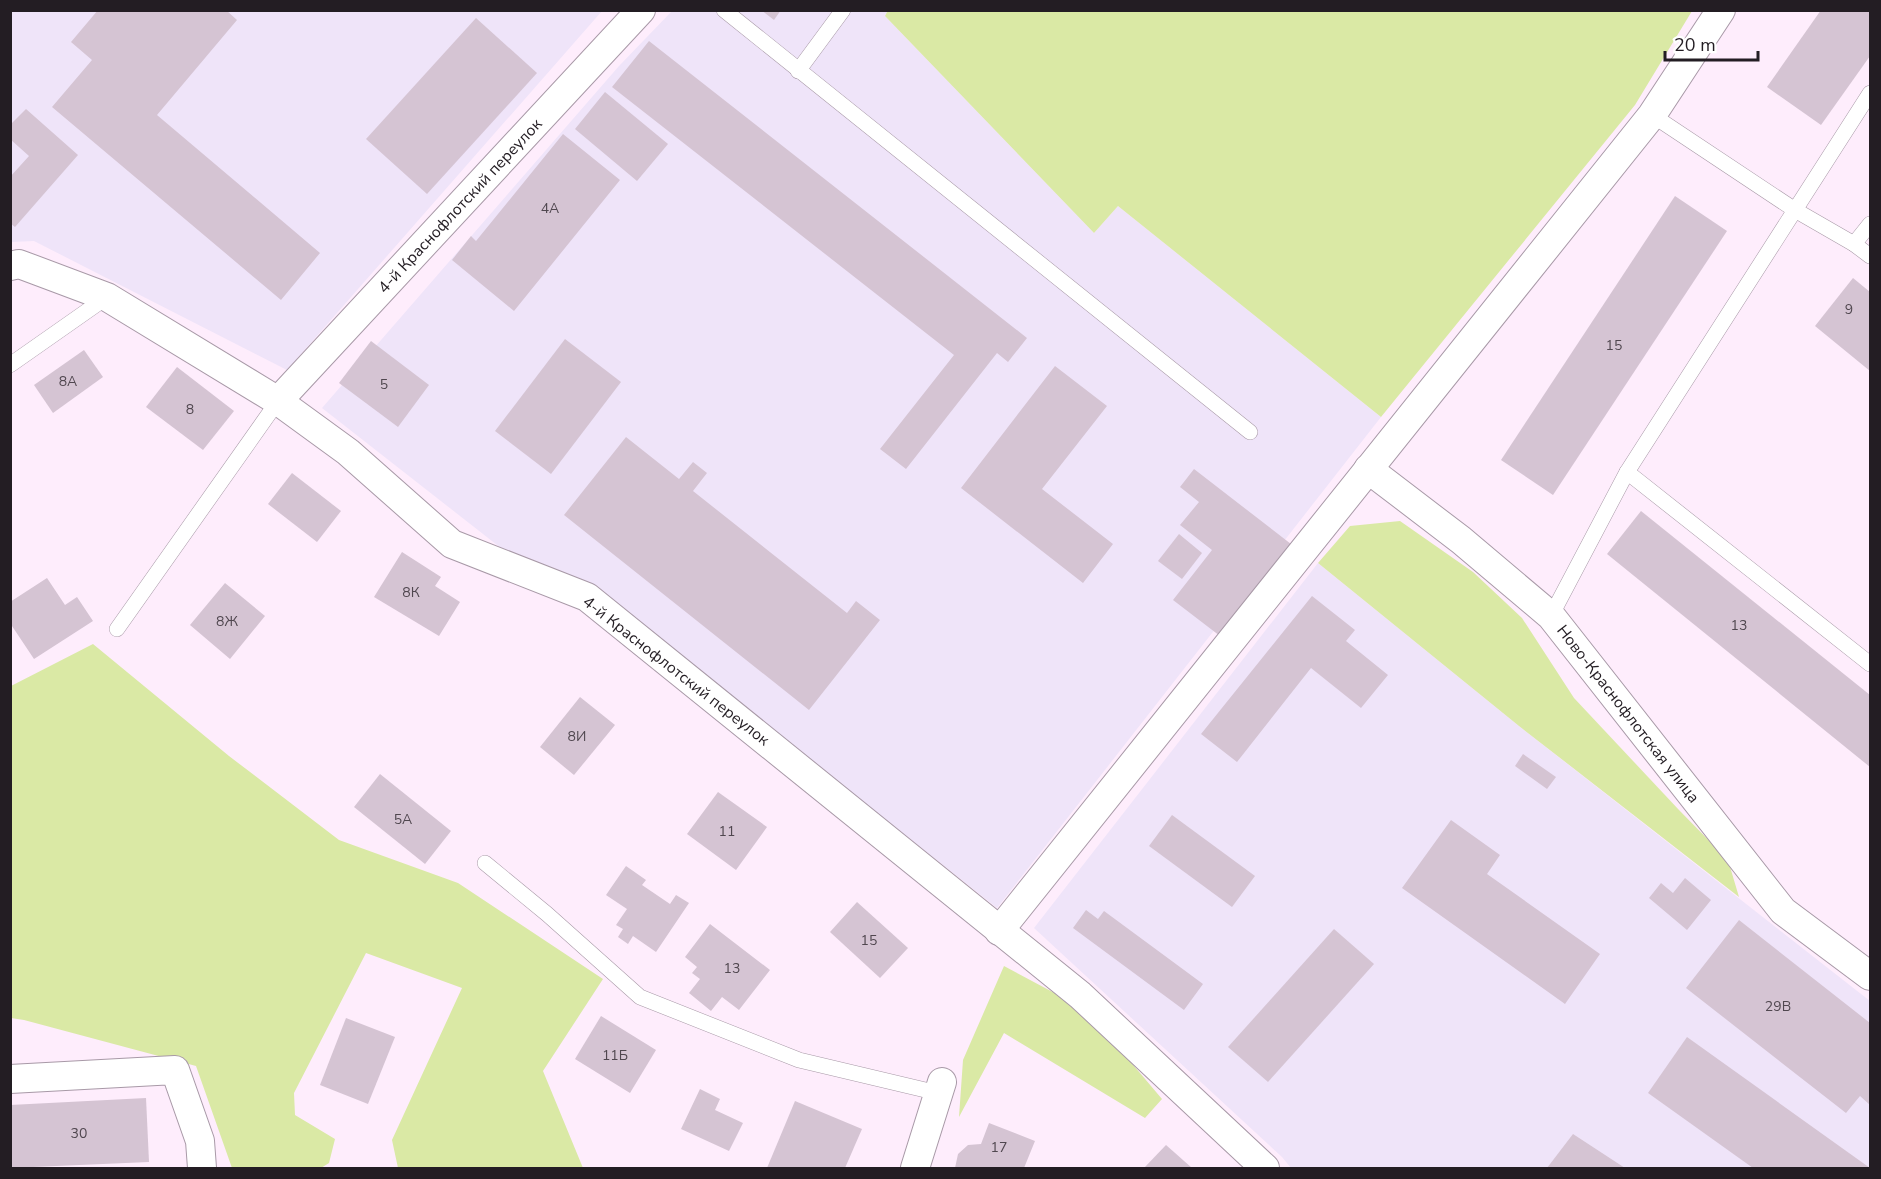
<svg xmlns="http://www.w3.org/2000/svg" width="1881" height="1179" font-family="'Nunito Sans',sans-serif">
<rect width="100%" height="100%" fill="#feedfc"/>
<!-- industrial -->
<g fill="#efe4f9">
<polygon points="888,10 885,16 1094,233 1118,206 1381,417 997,908 593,587 506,552 322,408 619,66 672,11"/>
<polygon points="11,11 602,11 287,370 34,241 11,242"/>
<polygon points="1318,563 1519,726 1870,1001 1870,1168 1291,1168 1282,1157 1034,928"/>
</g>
<!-- green -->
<g fill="#dae9a5">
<polygon points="888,10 1692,10 1692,11 1635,105 1381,417 1118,206 1094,233 885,16"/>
<polygon points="1400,521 1473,572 1522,618 1574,698 1679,810 1728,860 1739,897 1519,726 1318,563 1350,526"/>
<polygon points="93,644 229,756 339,840 458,883 603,979 543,1071 583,1168 398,1168 392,1140 462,988 366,953 294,1093 295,1115 335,1139 329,1163 321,1168 232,1168 196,1066 24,1020 11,1018 11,686"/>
<polygon points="1004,966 1062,997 1129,1060 1162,1099 1145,1118 1004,1033 959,1117 963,1060"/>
</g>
<!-- building -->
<g fill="#d5c4d3">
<polygon points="98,10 226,10 237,20 157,115 320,253 281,300 52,107 92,60 71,42"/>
<polygon points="761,10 781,10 774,20"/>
<polygon points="1821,10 1870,10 1870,56 1821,125 1767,87"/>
<polygon points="476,18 537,73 427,194 366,139"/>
<polygon points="649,41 1027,338 1008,362 997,353 906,469 880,449 954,355 612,87"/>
<polygon points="605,92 668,144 637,181 575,129"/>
<polygon points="26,109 78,155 15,227 10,223 10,177 29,156 10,139 10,125"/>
<polygon points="563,134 620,180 514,311 452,260 471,236 476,241"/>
<polygon points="1675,196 1727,231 1553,495 1501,460"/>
<polygon points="1853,278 1870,292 1870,371 1815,326"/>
<polygon points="565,339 621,382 551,474 495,431"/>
<polygon points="371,341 429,385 398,427 339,383"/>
<polygon points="84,350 103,377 53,413 34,385"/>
<polygon points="1055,366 1107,406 1042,489 1113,544 1083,583 961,488"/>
<polygon points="177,367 234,411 203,450 146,407"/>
<polygon points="626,437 679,479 693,462 707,473 693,491 847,613 856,601 880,620 809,710 564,515"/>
<polygon points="1194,469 1291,544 1220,636 1173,600 1212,550 1180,525 1199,502 1180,487"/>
<polygon points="292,473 341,511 317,542 268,504"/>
<polygon points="1641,511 1870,695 1870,767 1607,554"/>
<polygon points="1179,534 1202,553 1182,579 1158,561"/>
<polygon points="402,552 441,577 435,586 460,602 439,636 374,597"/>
<polygon points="47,578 65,605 77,597 93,621 34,659 10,623 10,602"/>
<polygon points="225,583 265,616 230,659 190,625"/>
<polygon points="1312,596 1355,630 1346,641 1388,675 1361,708 1311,668 1237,762 1201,734"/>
<polygon points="580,697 615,725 574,775 540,747"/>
<polygon points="1523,754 1556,777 1547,789 1515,766"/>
<polygon points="380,774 451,831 425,864 354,807"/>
<polygon points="718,792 767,827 736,870 687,834"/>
<polygon points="1172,815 1255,876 1232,907 1149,846"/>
<polygon points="1451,820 1500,855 1487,874 1600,954 1565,1004 1402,888"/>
<polygon points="626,866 646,880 642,885 670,904 676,895 689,903 656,952 633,936 628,944 618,937 623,929 616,925 627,909 606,895"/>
<polygon points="1685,878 1711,900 1687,930 1649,898 1661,883 1673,893"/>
<polygon points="857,902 908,948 880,978 830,932"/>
<polygon points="1086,910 1098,919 1104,911 1203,984 1184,1010 1073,928"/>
<polygon points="1739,920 1870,1023 1870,1105 1860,1096 1846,1113 1686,988"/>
<polygon points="710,924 770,970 739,1010 722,997 711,1011 689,993 700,979 692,973 697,967 685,957"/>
<polygon points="1334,929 1374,964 1268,1082 1228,1047"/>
<polygon points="601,1016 656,1050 630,1093 575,1059"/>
<polygon points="346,1018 395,1037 368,1104 320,1085"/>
<polygon points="1687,1037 1870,1168 1753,1168 1648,1093"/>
<polygon points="700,1089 720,1099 715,1110 743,1123 729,1151 681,1129"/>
<polygon points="146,1098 149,1162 10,1168 10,1105"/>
<polygon points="795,1101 862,1129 845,1168 767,1168"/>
<polygon points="989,1123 1035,1141 1024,1168 955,1168 958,1154 968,1145 981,1144"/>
<polygon points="1573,1134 1625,1168 1547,1168"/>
<polygon points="1166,1145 1192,1168 1144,1168"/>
</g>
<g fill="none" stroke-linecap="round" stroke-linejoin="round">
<defs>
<g id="lane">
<polyline points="724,10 1250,432"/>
<polyline points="798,71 843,10"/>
<polyline points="1652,115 1795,210 1870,93"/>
<polyline points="1854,244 1870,224"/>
<polyline points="10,365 107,297"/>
<polyline points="1627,472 1870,664"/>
<polyline points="1551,616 1627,472 1795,210 1854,244 1870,256"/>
<polyline points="117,629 278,401"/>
<polyline points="485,863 547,914 640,997 799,1060 938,1093"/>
</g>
<g id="street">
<polyline points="10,266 19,264 107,297 278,401 348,452 452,544 587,597 1080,995 1265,1168"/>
<polyline points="278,401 641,10"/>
<polyline points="1368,469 1461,540 1551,616 1783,911 1870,976"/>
<polyline points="999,931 1652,115 1721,10"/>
<polyline points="10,1079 175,1070 200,1141 202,1168"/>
<polyline points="915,1168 942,1082"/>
</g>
</defs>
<!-- lane casing -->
<use href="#lane" stroke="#a899a7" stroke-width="16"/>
<!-- street casing -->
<use href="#street" stroke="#a899a7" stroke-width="30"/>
<!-- lane -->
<use href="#lane" stroke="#fff" stroke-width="15"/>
<!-- street -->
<use href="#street" stroke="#fff" stroke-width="28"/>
</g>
<g text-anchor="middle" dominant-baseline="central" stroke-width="4.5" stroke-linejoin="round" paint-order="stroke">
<!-- number labels -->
<g font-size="14" fill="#50474f">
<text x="550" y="208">4А</text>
<text x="1849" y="309">9</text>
<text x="1614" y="345">15</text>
<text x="68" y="381">8А</text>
<text x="384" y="384">5</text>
<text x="190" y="409">8</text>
<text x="411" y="592">8К</text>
<text x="227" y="621">8Ж</text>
<text x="1739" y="625">13</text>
<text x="577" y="736">8И</text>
<text x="403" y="819">5А</text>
<text x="727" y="831">11</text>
<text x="869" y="940">15</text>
<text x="732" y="968">13</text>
<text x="1778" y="1006">29В</text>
<text x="615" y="1055">11Б</text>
<text x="79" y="1133">30</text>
<text x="999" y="1147">17</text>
</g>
<!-- street labels -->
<g font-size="16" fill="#231d23" stroke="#fff">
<text transform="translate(460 206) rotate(-47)">4-й Краснофлотский переулок</text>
<text transform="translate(676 671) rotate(38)">4-й Краснофлотский переулок</text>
<text transform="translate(1628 714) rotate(52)">Ново-Краснофлотская улица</text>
</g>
</g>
<!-- border -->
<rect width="1881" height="1179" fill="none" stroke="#231d23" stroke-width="24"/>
<!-- scale -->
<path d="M1665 51v9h93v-9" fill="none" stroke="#231d23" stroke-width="3"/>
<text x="1674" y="51" font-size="18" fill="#231d23" stroke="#ffffff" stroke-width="4.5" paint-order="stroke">20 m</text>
</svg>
